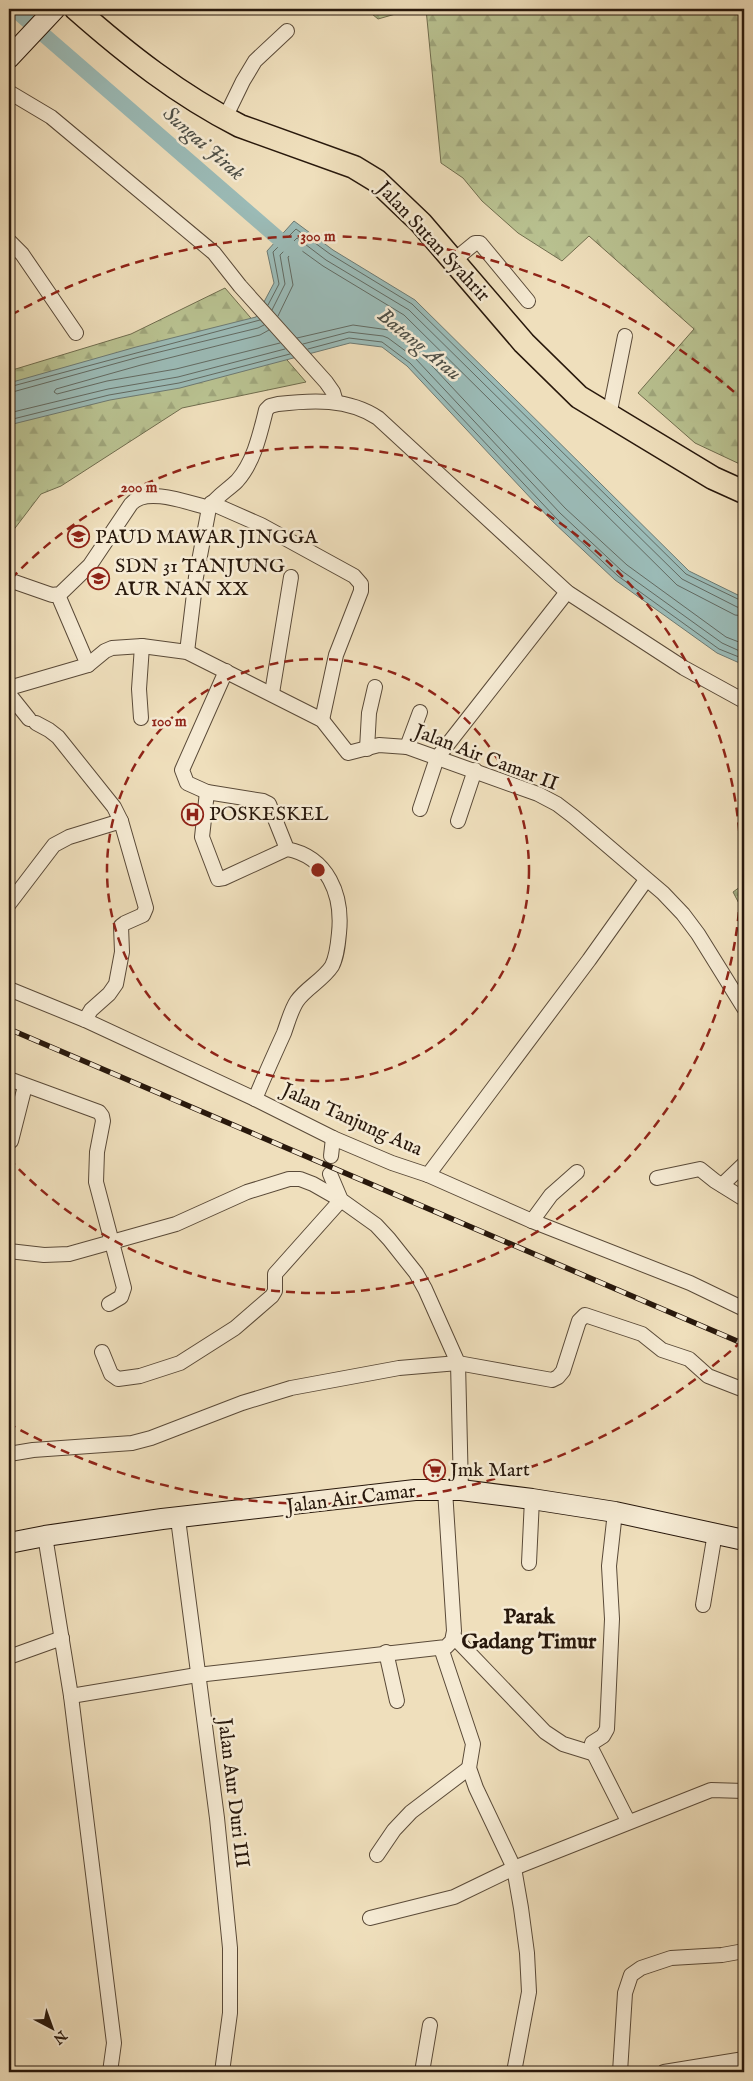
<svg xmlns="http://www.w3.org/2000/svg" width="753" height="2081" font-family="'IM FELL English',serif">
<defs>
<pattern id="forest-firs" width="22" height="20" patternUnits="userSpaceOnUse" patternTransform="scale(1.25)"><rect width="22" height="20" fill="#b9c291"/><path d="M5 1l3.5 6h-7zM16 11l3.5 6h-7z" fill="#9fa67c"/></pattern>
</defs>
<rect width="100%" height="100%" fill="#efdfbc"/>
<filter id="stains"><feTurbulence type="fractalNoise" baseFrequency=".004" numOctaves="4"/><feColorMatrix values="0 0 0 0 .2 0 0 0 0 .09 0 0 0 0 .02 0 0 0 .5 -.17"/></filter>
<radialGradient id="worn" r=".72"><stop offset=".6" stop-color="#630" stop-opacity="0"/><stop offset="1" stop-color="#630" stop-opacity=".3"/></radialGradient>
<!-- forest -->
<g fill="url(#forest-firs)" stroke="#706d4e">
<polygon points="366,9 413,9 378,19"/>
<polygon points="426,9 744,9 744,466 695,443 638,393 694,329 589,236 562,261 518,233 482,201 463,178 441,163"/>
<polygon points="225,288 306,382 182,408 61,486 41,494 9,536 9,371 131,334"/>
<polygon points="744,884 744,913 733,892"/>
</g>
<!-- water -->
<polygon fill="#9bbbb7" stroke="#6d7a73" points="294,221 333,250 415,300 689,571 744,598 744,665 717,653 615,580 552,521 407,366 382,347 350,343 180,388 110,400 9,425 9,383 136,347 256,317 274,283 267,251"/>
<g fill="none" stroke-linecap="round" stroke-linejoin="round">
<!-- shore -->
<g stroke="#626a62" stroke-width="1">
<polyline points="268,305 279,284 273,252 296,229 330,254 412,304 686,574 744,602"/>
<polyline points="272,310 285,284 280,255 297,238 326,260 409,310 682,579 737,607 744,609"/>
<polyline points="278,316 293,285 288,257 298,248 323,266 404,315 677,585 735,615 744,616"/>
<polyline points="269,330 260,335 141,365 56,389 54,392 57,394 107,381 176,369 280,343"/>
<polyline points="297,338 353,325 389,330 420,353 565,508 627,565 726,637 744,644"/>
<polyline points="303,344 349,332 383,336 388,338 415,358 560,513 622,571 722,643 744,653"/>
<polyline points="308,349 349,338 382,342 410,363 556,518 618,576 719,649 744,659"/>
<polyline points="9,387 260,320"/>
<polyline points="9,393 139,357 258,328 264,325"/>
<polyline points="9,413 108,389 178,377 285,349"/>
<polyline points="9,420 109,395 179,383 290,354"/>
</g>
<!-- canal -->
<polyline stroke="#9bbbb7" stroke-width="15" points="14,9 279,239 295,251"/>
<defs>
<g id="street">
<polyline points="9,92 51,117 214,253 240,286 326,382 333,392 336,402"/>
<polyline points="225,118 243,81 255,61 287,31"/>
<polyline points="9,241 22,254 76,333"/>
<polyline points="453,261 475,243 480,243 528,301"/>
<polyline points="609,416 625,336"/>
<polyline points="211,503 261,525 354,576 361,584 361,591 336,655 322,720"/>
<path d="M9,580L52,595L60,594L90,565L131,504C146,486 189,503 209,508"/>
<polyline points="58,595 88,665"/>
<path d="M187,652L196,577L209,508C215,497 228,490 237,481C254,462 260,434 266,410L270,406L278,404C312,400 348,398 378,418L567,592L684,668L744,701"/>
<polyline points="9,688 88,665 105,651 112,648 142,646 187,652 322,720 348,753 379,745 407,747 538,794 557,804 574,817 663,893 683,914 698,934 744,1008"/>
<polyline points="272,693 291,577"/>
<polyline points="9,694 29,719"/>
<polyline points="141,718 139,689 142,646"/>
<polyline points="36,723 49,730 58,737 114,807 121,821 146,908 143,915 125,923 121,926 122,952 116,984 109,994 91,1010 85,1020"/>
<polyline points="407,747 420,712"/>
<polyline points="367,749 369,713 375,687"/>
<polyline points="207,792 187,783 182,770 226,671"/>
<polyline points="420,809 437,758 567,592"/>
<polyline points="458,821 475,770"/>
<polyline points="9,904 54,845 69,837 121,821"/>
<polyline points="9,989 85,1020 255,1099 333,1138 392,1163 428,1175 589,960 646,880"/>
<polyline points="9,1079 99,1112 102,1116 103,1121 97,1152 96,1182 124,1288 121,1297 109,1304"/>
<path d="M255,1099C264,1077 274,1055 284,1033C288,1022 291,1010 297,1001C306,988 323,980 332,966C337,956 338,944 339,933C343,895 328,857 287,849L224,878L218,879L202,837L207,792L263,801L269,804L287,849"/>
<polyline points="11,1141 25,1086"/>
<polyline points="331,1156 333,1138"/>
<polyline points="330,1174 341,1200 376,1225 389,1239 416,1273 425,1289 458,1363 461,1490"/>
<polyline points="428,1175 532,1221 690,1283 744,1309"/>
<polyline points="657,1178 700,1169 715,1181 744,1199"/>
<polyline points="722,1185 744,1164"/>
<polyline points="532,1221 551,1195 577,1172"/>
<polyline points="9,1251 44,1255 69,1254 176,1224 247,1192 289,1179 300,1179 313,1184 341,1200 275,1274 275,1291 272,1296 235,1328 180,1363 140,1376 118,1379 111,1374 102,1352"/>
<polyline points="9,1454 33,1450 132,1443 151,1438 242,1403 291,1388 399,1368 458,1363 552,1380 558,1377 563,1371 579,1321 585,1315 642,1334 662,1350 689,1359 708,1376 744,1390"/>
<polyline points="615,1512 609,1566 612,1619 607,1729 603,1736 592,1743 591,1748 628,1821"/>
<polyline points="178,1519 217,1818 230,1948 230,2013 222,2072"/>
<polyline points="45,1536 71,1696 114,2043 110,2072"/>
<polyline points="529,1563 532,1499"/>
<polyline points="703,1605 715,1533"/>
<polyline points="454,1637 545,1732 563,1744 592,1753"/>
<polyline points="441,1648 473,1744 469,1768 476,1788 514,1868 521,1908 527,1953 529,1992 514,2072"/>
<polyline points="386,1652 397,1701"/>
<polyline points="9,1657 62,1638"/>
<polyline points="71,1696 197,1675 446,1647 452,1641 454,1631 445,1490"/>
<polyline points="377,1855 394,1830 411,1812 469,1768"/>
<polyline points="370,1918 454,1897 514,1868 711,1790 744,1791"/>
<polyline points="422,2072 430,2025"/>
<polyline points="620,2072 625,1993 631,1975 641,1968 671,1958 722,1955 744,1951"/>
<polyline points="664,2072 744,2059"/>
</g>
<g id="secondary">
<polyline points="9,58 55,9"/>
<polyline points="9,1543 45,1536 162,1519 415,1490 461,1490 532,1499 615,1512 744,1540"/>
</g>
<path id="primary" d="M76,9C127,54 179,95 240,126L354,167L377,181L421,223L524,343L579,397L713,478L744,492"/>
</defs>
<!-- street casing -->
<use href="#street" stroke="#5a4a38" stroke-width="16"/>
<!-- secondary casing -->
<use href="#secondary" stroke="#28180c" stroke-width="22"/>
<!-- primary casing -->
<use href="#primary" stroke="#28180c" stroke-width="25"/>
<!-- street -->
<use href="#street" stroke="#f5ead3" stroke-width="14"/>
<!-- secondary -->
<use href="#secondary" stroke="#f5ead3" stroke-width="20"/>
<!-- primary -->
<use href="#primary" stroke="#efdfbc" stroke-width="22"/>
<defs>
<polyline id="rail" points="9,1029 744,1344"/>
</defs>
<!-- rail casing -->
<use href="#rail" stroke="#28180c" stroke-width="5.5"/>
<!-- rail -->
<use href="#rail" stroke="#f5ead3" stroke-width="4" stroke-dasharray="11" stroke-linecap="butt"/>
</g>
<!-- distance rings -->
<g fill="none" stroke="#8f2418" stroke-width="2.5" stroke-dasharray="9 6">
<circle cx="318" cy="870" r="211"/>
<path d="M11 579A423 423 0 1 1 11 1161"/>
<path d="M742 1341A634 634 0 0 1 11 1425M11 315A634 634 0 0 1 742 399"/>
</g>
<!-- icons -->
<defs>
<symbol id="school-ring" viewBox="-11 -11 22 22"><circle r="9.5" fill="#f5ead3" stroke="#8f2418" stroke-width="1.5"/><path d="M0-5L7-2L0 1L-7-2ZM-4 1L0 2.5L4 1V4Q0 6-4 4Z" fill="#8f2418"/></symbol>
<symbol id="hospital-ring" viewBox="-11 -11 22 22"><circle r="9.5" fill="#f5ead3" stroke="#8f2418" stroke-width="1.5"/><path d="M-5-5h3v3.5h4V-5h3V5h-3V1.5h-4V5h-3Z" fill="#8f2418"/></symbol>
<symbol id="supermarket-ring" viewBox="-11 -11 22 22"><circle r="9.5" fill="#f5ead3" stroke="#8f2418" stroke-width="1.5"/><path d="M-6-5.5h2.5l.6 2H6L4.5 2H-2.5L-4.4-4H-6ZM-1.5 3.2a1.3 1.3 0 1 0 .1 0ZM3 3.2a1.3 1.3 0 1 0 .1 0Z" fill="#8f2418"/></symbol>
</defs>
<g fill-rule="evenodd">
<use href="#school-ring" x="66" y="524" width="25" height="25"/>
<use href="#school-ring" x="86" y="566" width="25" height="25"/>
<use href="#hospital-ring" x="180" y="802" width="25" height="25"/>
<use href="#supermarket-ring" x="422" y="1458" width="25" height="25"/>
</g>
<g text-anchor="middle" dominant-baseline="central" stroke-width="5" stroke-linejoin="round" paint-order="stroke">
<!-- street labels -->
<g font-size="20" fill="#28180c" stroke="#f5ead3">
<text transform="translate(433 242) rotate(47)">Jalan Sutan Syahrir</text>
<text transform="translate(486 758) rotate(21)">Jalan Air Camar II</text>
<text transform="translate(352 1120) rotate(24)">Jalan Tanjung Aua</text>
<text transform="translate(351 1499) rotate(-7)">Jalan Air Camar</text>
<text transform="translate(233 1793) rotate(83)">Jalan Aur Duri III</text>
</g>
<!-- poi labels -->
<g font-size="20" fill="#28180c" stroke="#f5ead3" text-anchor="start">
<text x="95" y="537">PAUD MAWAR JINGGA</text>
<text x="115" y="566">SDN 31 TANJUNG<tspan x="115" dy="23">AUR NAN XX</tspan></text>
<text x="209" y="814">POSKESKEL</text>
<text x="450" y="1470">Jmk Mart</text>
</g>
<!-- water labels -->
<g font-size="21" font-style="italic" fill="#505148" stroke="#f5ead3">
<text transform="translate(203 144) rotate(41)">Sungai Jirak</text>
<text transform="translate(419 345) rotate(39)">Batang Arau</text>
</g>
<!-- quarter labels -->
<g font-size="22" font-weight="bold" fill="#28180c" stroke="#f5ead3">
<text x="529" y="1617">Parak<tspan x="529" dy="25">Gadang Timur</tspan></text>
</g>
</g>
<circle cx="318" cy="870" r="8" fill="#8f2418" stroke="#f5ead3" stroke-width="2.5"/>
<g font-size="15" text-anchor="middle" font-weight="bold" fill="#8f2418" stroke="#f5ead3" stroke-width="5" stroke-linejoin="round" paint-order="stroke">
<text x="318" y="241">300 m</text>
<text x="139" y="492">200 m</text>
<text x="169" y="726">100 m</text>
</g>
<!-- margin -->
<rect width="753" height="2081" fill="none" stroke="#efdfbc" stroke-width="30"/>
<rect x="10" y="10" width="733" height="2061" fill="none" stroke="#28180c" stroke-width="2.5"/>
<rect x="15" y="15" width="723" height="2051" fill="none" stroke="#28180c"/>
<!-- north arrow -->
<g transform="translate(52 2028) rotate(139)" stroke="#f5ead3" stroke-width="4" paint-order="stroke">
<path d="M0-4L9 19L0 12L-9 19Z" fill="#28180c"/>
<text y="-8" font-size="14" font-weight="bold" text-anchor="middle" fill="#28180c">N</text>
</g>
<rect width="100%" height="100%" filter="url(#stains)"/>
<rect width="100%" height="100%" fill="url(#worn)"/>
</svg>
